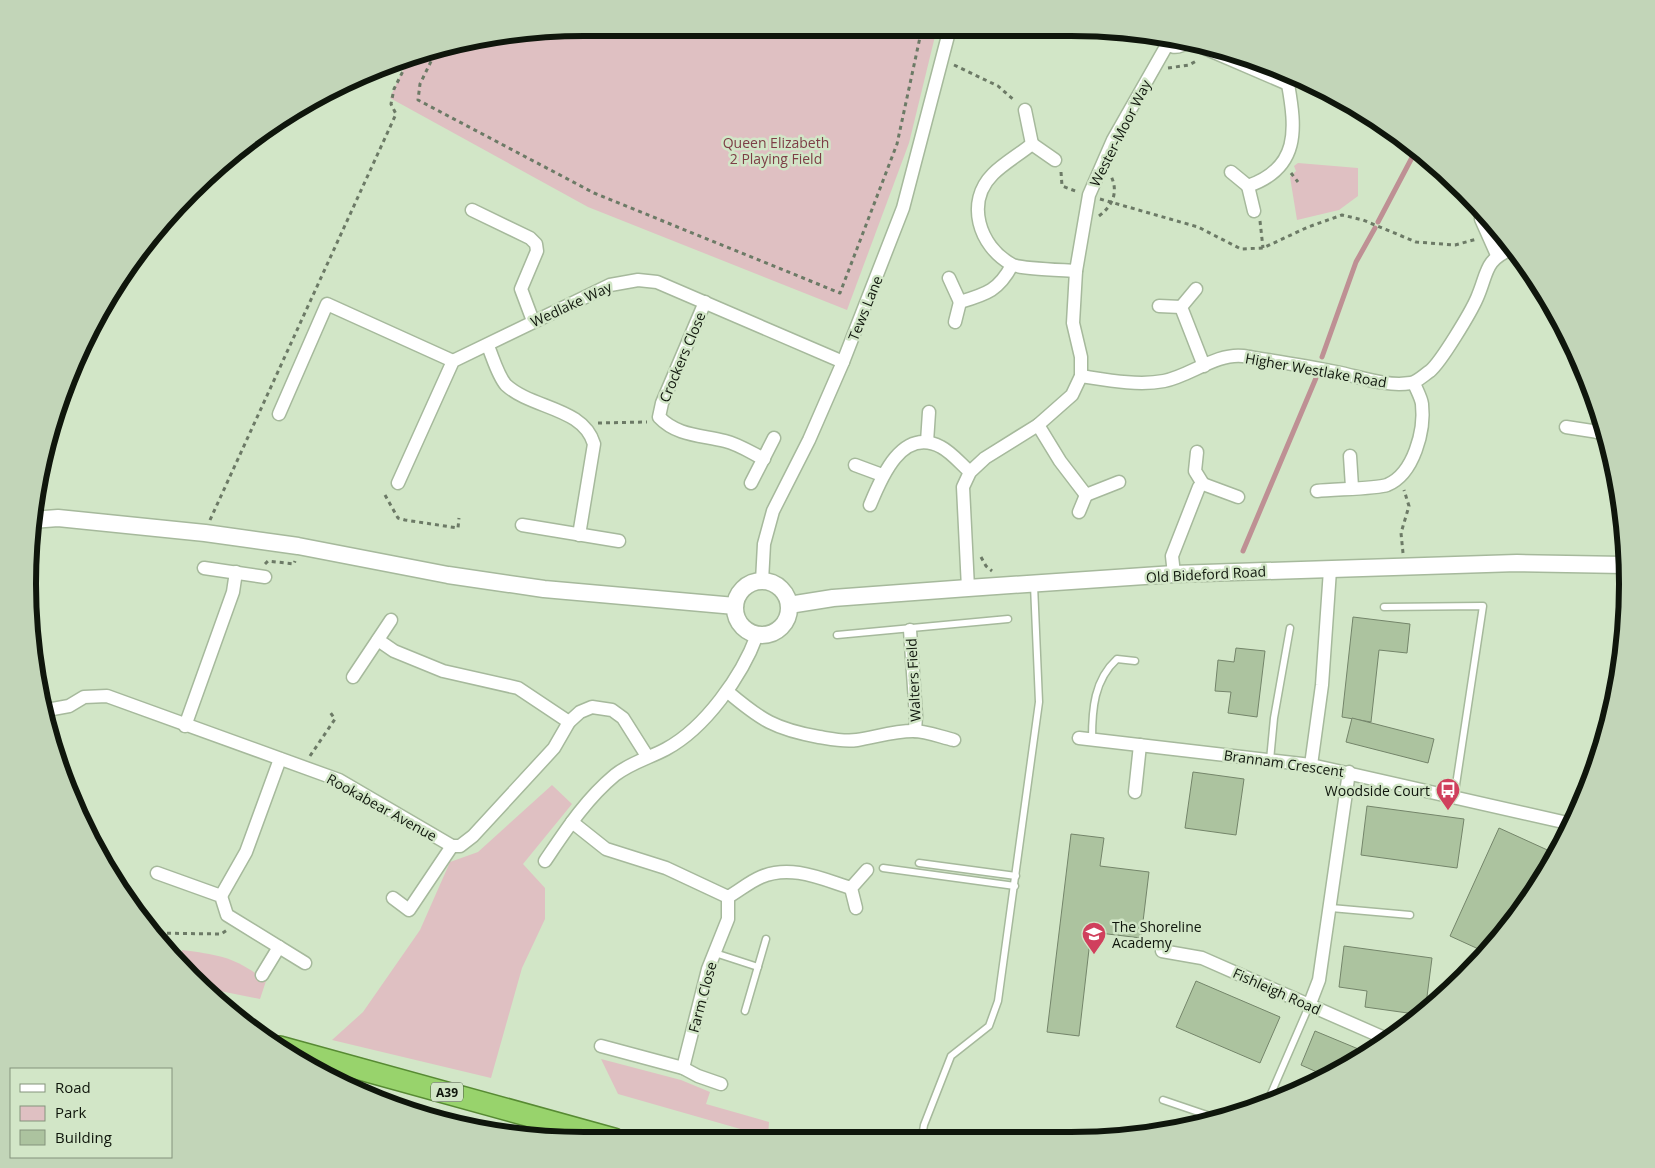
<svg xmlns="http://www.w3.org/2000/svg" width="1655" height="1168" font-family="'Open Sans',sans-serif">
<rect width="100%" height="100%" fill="#d2e6c7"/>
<!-- green -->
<g fill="#dfc0c2">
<polygon points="584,28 937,28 909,143 847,310 588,207 390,98 409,57 440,47"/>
<polygon points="1298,163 1358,168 1358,196 1339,210 1297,220 1290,177 1296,171 1294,166"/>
<polygon points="552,785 572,804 523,864 545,888 545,919 522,968 491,1078 332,1040 363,1012 420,930 450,862 478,852"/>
<path d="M182,950C220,955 235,957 266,981L260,999L205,988L182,966Z"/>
<polygon points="601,1059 681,1080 710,1092 706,1104 769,1122 768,1137 618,1094"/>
</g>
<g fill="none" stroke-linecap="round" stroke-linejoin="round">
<!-- stream -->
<g stroke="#be9094" stroke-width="5">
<polyline points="1378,222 1416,150"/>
<polyline points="1322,357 1356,262 1375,228"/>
<polyline points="1243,551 1316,378"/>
</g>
</g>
<!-- building -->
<g fill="#acc39f" stroke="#74856a">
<polygon points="1353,617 1410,624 1407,653 1379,650 1371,722 1342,717"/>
<polygon points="1236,648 1265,651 1257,717 1228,713 1231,692 1215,691 1218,660 1234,662"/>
<polygon points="1352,718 1434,739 1428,763 1346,742"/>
<polygon points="1193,772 1244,779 1236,835 1185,828"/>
<polygon points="1367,806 1464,819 1457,868 1361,855"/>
<polygon points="1499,828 1554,853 1512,923 1485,952 1450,936"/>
<polygon points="1071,834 1104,838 1100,866 1149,872 1141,938 1091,932 1079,1036 1047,1032"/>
<polygon points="1344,946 1432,958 1425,1012 1422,1015 1365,1007 1367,991 1339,987"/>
<polygon points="1453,976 1460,979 1444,996"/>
<polygon points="1196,981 1280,1017 1260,1063 1176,1027"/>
<polygon points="1315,1031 1368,1053 1326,1076 1301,1065"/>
<polygon points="1149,1124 1163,1130 1144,1136"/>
</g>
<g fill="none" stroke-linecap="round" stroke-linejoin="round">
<defs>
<g id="service">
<polyline points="1384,607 1483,606 1454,798"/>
<polyline points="837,635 1008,619"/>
<path d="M1092,739C1092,709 1094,680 1117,659L1135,661"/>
<polyline points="1270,760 1274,718 1290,628"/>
<polyline points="919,863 1016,876"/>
<polyline points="883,868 1015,886"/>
<polyline points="1331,908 1410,915"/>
<polyline points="715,953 758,967"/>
<polyline points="745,1011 766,939"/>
<polyline points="1163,1100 1213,1117"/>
<polyline points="1267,1103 1309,1006"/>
<polyline points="922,1137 924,1125 951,1056 989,1026 998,1001 1039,702 1034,585"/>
</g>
<g id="minor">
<path d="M1161,36C1167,50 1179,49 1189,41"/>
<polyline points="1188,41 1288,84"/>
<polyline points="1025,110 1032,144"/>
<path d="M1055,160L1032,144C1020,154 1004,163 993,174C965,202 979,246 1011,264C1019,269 1063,270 1076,271"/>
<polyline points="1231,172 1248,186"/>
<polyline points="1481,209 1481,219 1497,255"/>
<polyline points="472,210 530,238 536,244 537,251 521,289 533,321"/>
<path d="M1254,211L1248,186C1300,168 1296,129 1288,84L1300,78"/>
<path d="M949,278L960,302C987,294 999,290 1012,265"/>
<polyline points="1196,289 1181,307 1204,366"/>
<path d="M705,302L662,403L659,417C677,436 701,435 725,441C738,444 752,453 764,459"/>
<polyline points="1159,306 1181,307"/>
<polyline points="955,322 960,302"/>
<path d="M488,346C493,358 498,376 506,385C532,409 583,407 594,444L579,535"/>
<path d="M1081,376C1107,380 1138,386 1164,381C1190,376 1216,353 1243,356C1274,361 1306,366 1336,372C1361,377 1386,387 1411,383C1417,382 1424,375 1430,371C1441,362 1471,312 1477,298C1488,273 1484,260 1512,249"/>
<polyline points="279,414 327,304 453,361"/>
<polyline points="1038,425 1060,461 1086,495 1119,482"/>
<polyline points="1566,427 1605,433"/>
<polyline points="1597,432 1600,414"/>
<polyline points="927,442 929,412"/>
<polyline points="1197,452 1195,471 1203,484"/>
<polyline points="1350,456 1352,487"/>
<polyline points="855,465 882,475"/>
<polyline points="398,483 453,361 610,285 638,280 657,282 843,362"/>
<polyline points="751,483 774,438"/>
<path d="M1317,491C1332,489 1376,489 1387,485C1414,474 1425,430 1422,404C1421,397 1416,389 1414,383"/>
<path d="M870,505C881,478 902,426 941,447C951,452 961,464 970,472"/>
<polyline points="1079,512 1086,495"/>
<polyline points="522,525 619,541"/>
<polyline points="204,568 265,577"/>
<polyline points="1174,574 1172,556 1199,487 1203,484 1238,497"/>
<polyline points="762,581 764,544 773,511 809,440 843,362 903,208 950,28"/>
<polyline points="968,588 963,487 970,472 985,458 1038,425 1072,395 1081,376 1081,357 1073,323 1076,271 1089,195 1113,140 1167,45"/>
<polyline points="910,630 916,716 915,731"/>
<polyline points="378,640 394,651 443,671 518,688 569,722"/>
<polyline points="353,677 391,620"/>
<path d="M728,692C761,720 775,729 819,737C831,739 844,742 857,740C876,737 894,731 913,731C926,731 941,737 954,740"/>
<polyline points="47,710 69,706 84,697 107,696 339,780 452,846 460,846 473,836 554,748 569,722 580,712 592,707 612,710 623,718 647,756"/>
<polyline points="185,726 233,592 236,572"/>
<polyline points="1079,738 1311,765 1572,824"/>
<polyline points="1311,765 1322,685 1330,570"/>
<polyline points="1135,792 1140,745"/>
<path d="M572,822L606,849L666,868L728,897C739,891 749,882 761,877C791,864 822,879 851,888"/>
<path d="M545,861C566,830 586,799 615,775C630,763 649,758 666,749C705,728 742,676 757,635"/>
<polyline points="157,873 221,896 227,915 305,963"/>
<polyline points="221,896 246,852 280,759"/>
<polyline points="393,898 409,910 452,846"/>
<polyline points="856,908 851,888 867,870"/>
<polyline points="1162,951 1202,958 1389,1040"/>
<polyline points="262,975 279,947"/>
<polyline points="1309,1006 1319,980 1349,772"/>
<polyline points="601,1046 683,1068 698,1076 721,1084"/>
<polyline points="683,1068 708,969 728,919 728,897"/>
</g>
<g id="tertiary">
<polyline points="32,520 58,518 205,533 298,546 448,575 544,589 735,606"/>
<circle cx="762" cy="608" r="27"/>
<polyline points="789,605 833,598 968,588 1174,574 1517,563 1624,565"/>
</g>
<polyline id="trunk" points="280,1047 614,1139"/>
</defs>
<!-- service casing -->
<use href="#service" stroke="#a6b99c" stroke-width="9"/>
<!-- minor casing -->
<use href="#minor" stroke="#a6b99c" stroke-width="15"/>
<!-- tertiary casing -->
<use href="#tertiary" stroke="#a6b99c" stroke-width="19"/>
<!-- trunk casing -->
<use href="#trunk" stroke="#578a33" stroke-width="24"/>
<!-- path -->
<g stroke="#6c7a66" stroke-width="3" stroke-dasharray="4 4" stroke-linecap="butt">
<polyline points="438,47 420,84 418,100 594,193 840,293 897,144 922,28"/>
<polyline points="954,65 998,86 1015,101"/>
<polyline points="1168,68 1189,65 1198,60"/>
<polyline points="1061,172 1062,186 1078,192"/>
<polyline points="1291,173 1298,182"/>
<polyline points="1100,199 1198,227 1241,249 1263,248 1308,227 1342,215 1363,220 1416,242 1455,245 1477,239"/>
<path d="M1099,216C1112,206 1119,193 1111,176"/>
<polyline points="1260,221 1263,248"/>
<polyline points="598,423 647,422"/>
<polyline points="385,495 398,518 405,520 458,528 459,518"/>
<polyline points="210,520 396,114 391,104 394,89 410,57"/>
<polyline points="1403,553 1401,533 1409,506 1404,490"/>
<polyline points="981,557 986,566 992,571"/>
<polyline points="265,564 268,561 294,564 295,561"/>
<polyline points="310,756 335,719 330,712"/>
<polyline points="151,933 221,934 227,930"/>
</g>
<!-- service -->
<use href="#service" stroke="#fff" stroke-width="6"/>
<!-- minor -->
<use href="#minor" stroke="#fff" stroke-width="12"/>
<!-- tertiary -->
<use href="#tertiary" stroke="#fff" stroke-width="16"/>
<!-- trunk -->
<use href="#trunk" stroke="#98d36c" stroke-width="21"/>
</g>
<!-- icons -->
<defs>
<symbol id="bus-pin" viewBox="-11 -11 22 30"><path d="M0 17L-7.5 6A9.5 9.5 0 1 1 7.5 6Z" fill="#d0405d" stroke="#d2e6c7"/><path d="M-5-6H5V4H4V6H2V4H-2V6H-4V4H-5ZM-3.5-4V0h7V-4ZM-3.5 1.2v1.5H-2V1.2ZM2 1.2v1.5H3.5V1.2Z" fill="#fff"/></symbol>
<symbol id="school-pin" viewBox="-11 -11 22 30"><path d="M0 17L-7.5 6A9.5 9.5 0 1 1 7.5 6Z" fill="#d0405d" stroke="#d2e6c7"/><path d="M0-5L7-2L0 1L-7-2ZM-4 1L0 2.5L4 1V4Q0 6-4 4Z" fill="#fff"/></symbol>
</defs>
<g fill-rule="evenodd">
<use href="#bus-pin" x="1434" y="776" width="28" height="38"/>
<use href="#school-pin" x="1080" y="920" width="28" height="38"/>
</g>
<g text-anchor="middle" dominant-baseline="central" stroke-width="5" stroke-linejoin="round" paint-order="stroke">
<!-- shield labels -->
<rect fill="#d2e6c7" stroke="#4a5444" stroke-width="1" x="431" y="1082.5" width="32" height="19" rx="4"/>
<g font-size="12" font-weight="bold" fill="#0f160c">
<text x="447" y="1092">A39</text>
</g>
<!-- street labels -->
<g font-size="14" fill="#0f160c" stroke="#d2e6c7">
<text transform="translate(1120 133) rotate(-63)">Wester-Moor Way</text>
<text transform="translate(571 304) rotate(-25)">Wedlake Way</text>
<text transform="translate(865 308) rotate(-68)">Tews Lane</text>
<text transform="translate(682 357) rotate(-67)">Crockers Close</text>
<text transform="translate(1316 370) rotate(10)">Higher Westlake Road</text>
<text transform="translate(1206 574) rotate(-3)">Old Bideford Road</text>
<text transform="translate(913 680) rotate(-93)">Walters Field</text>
<text transform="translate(1284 763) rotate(8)">Brannam Crescent</text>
<text transform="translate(382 807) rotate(29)">Rookabear Avenue</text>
<text transform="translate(1277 991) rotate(24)">Fishleigh Road</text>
<text transform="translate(702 997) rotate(-75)">Farm Close</text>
</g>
<!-- park labels -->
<g font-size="14" fill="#7d3e46" stroke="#d2e6c7">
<text x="776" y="142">Queen Elizabeth<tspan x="776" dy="16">2 Playing Field</tspan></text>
</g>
<!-- poi labels -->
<g font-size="14" fill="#0f160c" stroke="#d2e6c7" text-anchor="end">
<text x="1430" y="790">Woodside Court</text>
<text x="1112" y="926" text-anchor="start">The Shoreline<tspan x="1112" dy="16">Academy</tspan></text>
</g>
</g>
<!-- crop -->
<path d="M0 0H1655V1168H0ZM584 36H1071A548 548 0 0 1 1619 584V584A548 548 0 0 1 1071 1132H584A548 548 0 0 1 36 584V584A548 548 0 0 1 584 36Z" fill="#c2d5b8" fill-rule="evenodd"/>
<path fill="none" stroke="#0f160c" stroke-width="6" d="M584 36H1071A548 548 0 0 1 1619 584V584A548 548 0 0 1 1071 1132H584A548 548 0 0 1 36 584V584A548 548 0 0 1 584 36Z"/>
<!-- legend -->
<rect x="10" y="1068" width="162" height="90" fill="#d2e6c7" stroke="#84937c"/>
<rect x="20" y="1084" width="25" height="8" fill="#ffffff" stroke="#84937c"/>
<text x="55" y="1093" font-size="15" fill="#0f160c">Road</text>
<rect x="20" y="1106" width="25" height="15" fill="#dfc0c2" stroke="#84937c"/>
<text x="55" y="1118" font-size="15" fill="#0f160c">Park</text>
<rect x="20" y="1130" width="25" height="15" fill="#acc39f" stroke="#84937c"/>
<text x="55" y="1143" font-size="15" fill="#0f160c">Building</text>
</svg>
